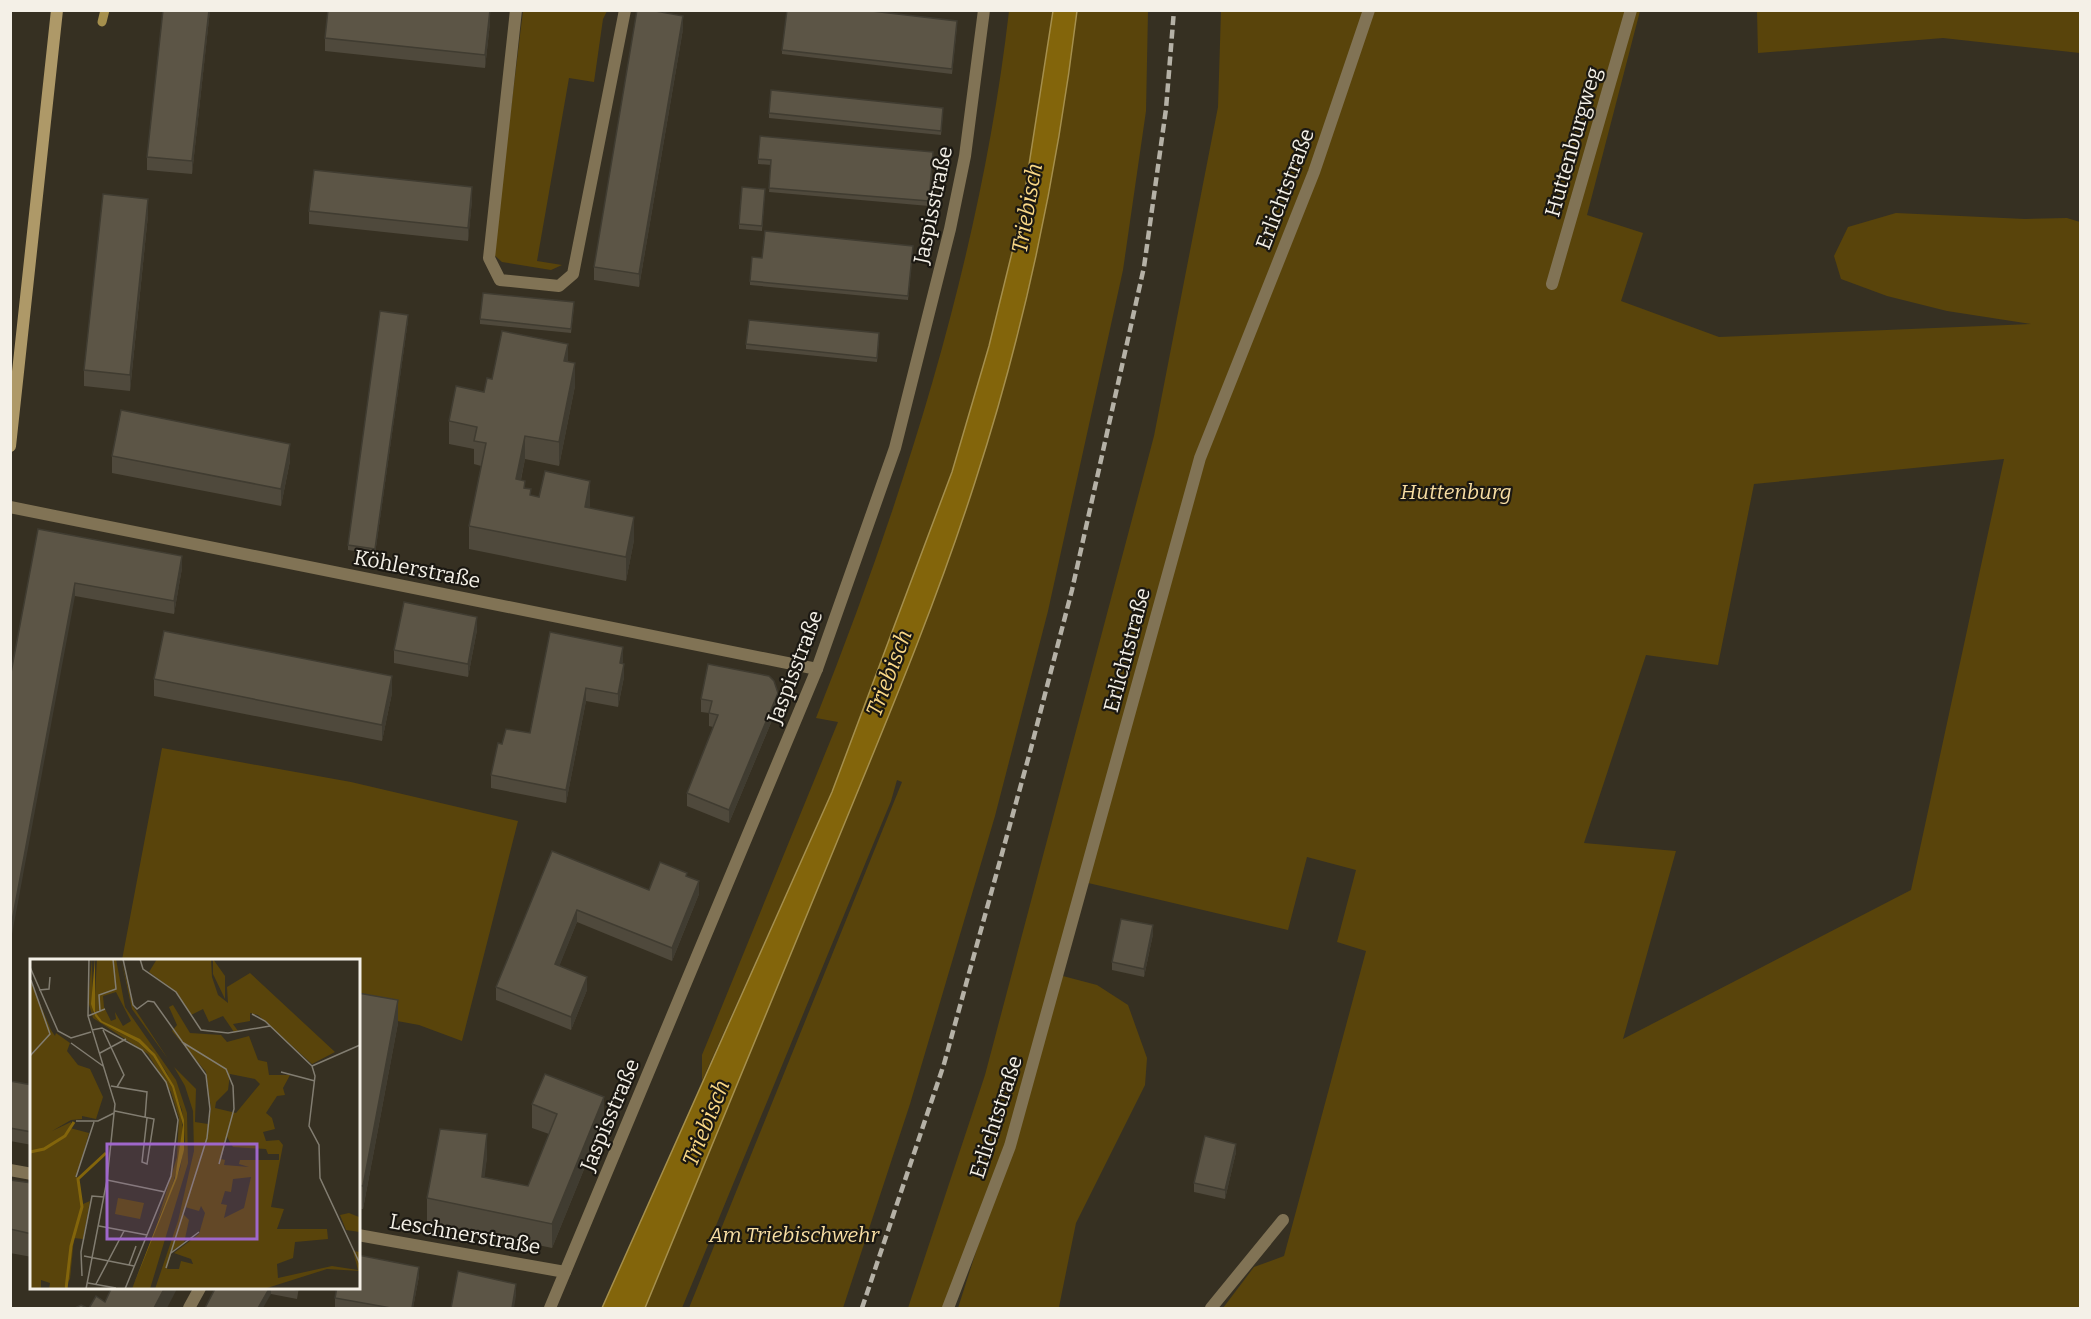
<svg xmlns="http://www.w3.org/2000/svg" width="2091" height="1319" font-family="Bitter,serif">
<rect width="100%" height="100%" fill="#363022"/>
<!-- green -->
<g fill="#59440b" fill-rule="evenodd">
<polygon points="523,11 607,11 603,19 594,82 569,78 537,261 562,265 551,270 502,262 493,254"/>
<path d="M1009,11H1053L1021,216L989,346L952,472L832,792L702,1081V1055L838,722L816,718C906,491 981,254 1009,11Z"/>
<path d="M1077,11H1148L1146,111L1123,270L1048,611L995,816L910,1104L843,1308H689L902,782L897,780L891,801L682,1308H645C708,1155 771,1002 834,849C884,727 935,607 975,482C1024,332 1058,167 1077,11Z"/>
<path d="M1221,11H1640L1587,215L1643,233L1621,301L1719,337L2031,324L1947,311L1887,296L1841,279L1834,256L1848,227L1896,213L2025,219L2067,218L2080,222V1308H1223L1254,1267L1284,1256L1366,951L1337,942L1356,870L1307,857L1288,930L1084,882L1059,975L1097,985L1128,1005L1147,1058L1145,1085L1076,1223L1059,1307L1058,1308H958L1005,1161L948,1308H908L985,1075L1154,436L1218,107ZM2004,459L1911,890L1623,1039L1676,851L1584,843L1646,655L1718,665L1754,484Z"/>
<polygon points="1757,11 2080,11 2080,53 1943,38 1758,53"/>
<polygon points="162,748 351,782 518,821 462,1041 419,1025 359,1014 358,960 122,960"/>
</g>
<!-- water -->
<path fill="#83650b" stroke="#a58f4d" stroke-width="1.5" d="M1053,11H1077C1058,167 1024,332 975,482C935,607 884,727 834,849C771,1002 708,1155 645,1308H602L832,792L952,472L989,346L1021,216Z"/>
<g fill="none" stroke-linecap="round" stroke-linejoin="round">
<!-- stream -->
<polyline stroke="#a58f4d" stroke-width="9" points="102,22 105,10"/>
<!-- minor -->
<g stroke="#817355" stroke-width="12">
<polyline points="516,10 489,258 500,280 559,286 573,274 625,10"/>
<polyline points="1552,284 1631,10"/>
<polyline points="10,507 817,669"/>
<polyline points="10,1170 32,1174"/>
<polyline points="358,1235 565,1272"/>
<polyline points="189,1308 200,1288"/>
<polyline points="550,1308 817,669 895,448 950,229 965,156 984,10"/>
<polyline points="948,1308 1010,1146 1200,458 1314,172 1369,10"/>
<polyline points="1211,1308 1283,1220"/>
</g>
<!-- secondary -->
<polyline stroke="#ae9968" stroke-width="12" points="10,446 57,10"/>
<!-- rail -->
<polyline stroke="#b5b1a6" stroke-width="4.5" stroke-dasharray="9 4.5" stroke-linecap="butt" points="862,1308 944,1064 1030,752 1072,590 1144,267 1166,109 1174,10"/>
</g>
<!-- wall -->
<g fill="#4f493c">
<polygon points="163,10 210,10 192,174 147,170 147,157"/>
<polygon points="490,23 485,68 325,51 325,38"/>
<polygon points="957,26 952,74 782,54 782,50"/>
<polygon points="683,29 639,287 594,280 594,267"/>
<polygon points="943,112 941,135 769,118 769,113"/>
<polygon points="933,156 929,206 769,192 771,165 758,164 758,159"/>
<polygon points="765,189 762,231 739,229 739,224"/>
<polygon points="472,200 468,241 309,224 309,211"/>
<polygon points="148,215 130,391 84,386 84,370"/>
<polygon points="913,246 908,300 750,285 750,281"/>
<polygon points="574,306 571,333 480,324 480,319"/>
<polygon points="408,320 375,554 348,550 348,545"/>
<polygon points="879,338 877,362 746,349 746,344"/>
<polygon points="568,361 575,386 559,466 525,459 521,480 525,488 531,496 590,504 589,508 634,540 626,581 469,549 469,526 481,466 474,464 474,449 449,444 449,421 484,392 492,379"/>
<polygon points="112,456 290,461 281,506 112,473"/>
<polygon points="38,529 182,568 174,614 75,596"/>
<polygon points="477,630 468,677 394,663 394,650"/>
<polygon points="623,660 622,664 624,677 618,707 586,701 566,803 491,788 491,775 502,744 530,733"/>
<polygon points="154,679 392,693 382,741 154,696"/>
<polygon points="701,699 778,706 729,823 687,806 687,793 713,727 709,726 709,713 701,712"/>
<polygon points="552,851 649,890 687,877 699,894 672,961 577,922 559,966 587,990 571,1030 496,1000 496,987"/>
<polygon points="1153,934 1144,977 1112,970 1112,962"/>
<polygon points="358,993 398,1023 363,1209 358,1209"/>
<polygon points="10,1081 32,1085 32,1145 10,1141"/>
<polygon points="532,1104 604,1120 552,1248 427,1222 427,1198 487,1157 484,1177 528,1186 549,1134 532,1128"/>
<polygon points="1236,1152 1225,1199 1194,1192 1194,1183"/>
<polygon points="10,1180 32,1183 32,1257 10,1253"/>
<polygon points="419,1276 413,1308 343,1308 335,1307 335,1298"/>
<polygon points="216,1287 299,1287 297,1299 271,1294"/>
</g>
<!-- shaded-wall -->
<g fill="#403c31">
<polygon points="209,10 210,10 192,174 192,161"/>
<polygon points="490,10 490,23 485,68 485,55"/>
<polygon points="683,16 683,29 639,287 639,274"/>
<polygon points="472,187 472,200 468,241 468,228"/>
<polygon points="148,199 148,215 130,391 130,375"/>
<polygon points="408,315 408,320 375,554 375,549"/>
<polygon points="568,344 568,367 564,361"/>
<polygon points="575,363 575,386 559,466 559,442"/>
<polygon points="525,436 525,459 516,502 516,479"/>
<polygon points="290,444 290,461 281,506 281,489"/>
<polygon points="590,481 590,504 585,530 585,507"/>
<polygon points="634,517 634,540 626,581 626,557"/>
<polygon points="182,556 182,568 174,614 174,601"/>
<polygon points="75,583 75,596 10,945 10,932"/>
<polygon points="477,617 477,630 468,677 468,664"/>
<polygon points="623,647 623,660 620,676 620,663"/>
<polygon points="624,664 624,677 618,707 618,694"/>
<polygon points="392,676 392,693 382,741 382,725"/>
<polygon points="586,688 586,701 566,803 566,790"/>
<polygon points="778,693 778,706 729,823 729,810"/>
<polygon points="699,881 699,894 672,961 672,948"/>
<polygon points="577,910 577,922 555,977 555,964"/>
<polygon points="1153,925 1153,934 1144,977 1144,969"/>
<polygon points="587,977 587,990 571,1030 571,1017"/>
<polygon points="398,1000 398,1023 363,1209 363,1186"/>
<polygon points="604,1097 604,1120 552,1248 552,1224"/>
<polygon points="487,1134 487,1157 482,1200 482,1177"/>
<polygon points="1236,1144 1236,1152 1225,1199 1225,1190"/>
<polygon points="419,1267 419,1276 413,1308 412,1308"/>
<polygon points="516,1284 516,1296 514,1308 512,1308"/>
<polygon points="165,1287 178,1287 167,1308 154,1308"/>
<polygon points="270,1287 271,1287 271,1294 263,1308 258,1308"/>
</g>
<!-- building -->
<g fill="#5c5546" stroke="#403c31" stroke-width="1.5">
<polygon points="163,10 209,10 192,161 147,157"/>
<polygon points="328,10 490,10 485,55 325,38"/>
<polygon points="637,10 650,10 683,16 639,274 594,267"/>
<polygon points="787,10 863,10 957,21 952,69 782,50"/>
<polygon points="771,90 943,108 941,131 769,113"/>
<polygon points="760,136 933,152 929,201 769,188 771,160 758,159"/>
<polygon points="314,170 472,187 468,228 309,211"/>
<polygon points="742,187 765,189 762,226 739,224"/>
<polygon points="103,194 148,199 130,375 84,370"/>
<polygon points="765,231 913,246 908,296 750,281 752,257 762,258"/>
<polygon points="483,293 574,302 571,329 480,319"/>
<polygon points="380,311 408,315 375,549 348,545"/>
<polygon points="749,320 879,333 877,358 746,344"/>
<polygon points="502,331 568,344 564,361 575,363 559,442 525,436 516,479 525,481 524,488 531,489 530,495 539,497 545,471 590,481 585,507 634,517 626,557 469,526 486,443 474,441 477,427 449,421 456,386 484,392 487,378 492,379"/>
<polygon points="121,410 290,444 281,489 112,456"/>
<polygon points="38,529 182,556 174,601 75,583 10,932 10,678"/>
<polygon points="404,602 477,617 468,664 394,650"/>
<polygon points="164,631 392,676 382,725 154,679"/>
<polygon points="550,632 623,647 620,663 624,664 618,694 586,688 566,790 491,775 498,743 502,744 506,729 530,733"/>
<polygon points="708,664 769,676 774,681 778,693 729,810 687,793 718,715 709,713 712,701 701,699"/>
<polygon points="552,851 649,890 660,862 687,873 686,876 699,881 672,948 577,910 555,964 587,977 571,1017 496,987"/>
<polygon points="1121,919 1153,925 1144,969 1112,962"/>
<polygon points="358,993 398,1000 363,1186 358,1185"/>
<polygon points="545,1074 604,1097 552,1224 427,1198 440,1129 487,1134 482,1177 528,1186 557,1114 532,1104"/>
<polygon points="10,1081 32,1085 32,1132 10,1128"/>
<polygon points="1205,1136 1236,1144 1225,1190 1194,1183"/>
<polygon points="10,1180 32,1183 32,1234 10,1229"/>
<polygon points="358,1255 419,1267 412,1308 391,1308 335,1298 337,1287 358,1287"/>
<polygon points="458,1271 516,1284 512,1308 451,1308"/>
<polygon points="112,1287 165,1287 154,1308 89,1308 96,1296 105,1302"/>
<polygon points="216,1287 270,1287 258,1308 205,1308"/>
<polygon points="283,1287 298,1287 297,1290"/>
<polygon points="81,1305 87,1308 75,1308"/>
</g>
<g text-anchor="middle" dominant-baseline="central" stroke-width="4.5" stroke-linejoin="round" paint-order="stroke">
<!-- street labels -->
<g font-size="21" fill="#f4f0e7" stroke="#1b1812">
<text transform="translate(1573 142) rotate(-74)">Huttenburgweg</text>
<text transform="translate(1285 189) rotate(-69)">Erlichtstraße</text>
<text transform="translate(933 205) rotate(-78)">Jaspisstraße</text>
<text transform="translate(417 569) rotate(11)">Köhlerstraße</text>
<text transform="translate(1127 650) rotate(-75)">Erlichtstraße</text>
<text transform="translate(795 667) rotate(-69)">Jaspisstraße</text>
<text transform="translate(610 1115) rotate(-67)">Jaspisstraße</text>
<text transform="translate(996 1117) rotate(-72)">Erlichtstraße</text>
<text transform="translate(465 1234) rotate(10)">Leschnerstraße</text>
</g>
<!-- park labels -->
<g font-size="21" font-style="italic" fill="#f8dea4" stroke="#1b1812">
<text x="1456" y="492">Huttenburg</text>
<text x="794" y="1235">Am Triebischwehr</text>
</g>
<!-- water labels -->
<g font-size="22" font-style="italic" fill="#f9d786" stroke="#1b1812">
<text transform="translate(1027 208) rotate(-80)">Triebisch</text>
<text transform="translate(889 673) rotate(-69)">Triebisch</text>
<text transform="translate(706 1123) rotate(-68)">Triebisch</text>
</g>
</g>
<!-- overview -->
<g transform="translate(30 959)">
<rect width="330" height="330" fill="#363022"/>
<path d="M62,0L63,54L70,63L108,83L123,97L142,128L150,151L153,171L150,200L141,230L127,263L147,198L149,159L141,133L118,95L63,59L58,42ZM67,0H86L95,48L146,121L157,154L158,204L120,330H102L150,210L155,182L152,151L137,114L121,90L72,62L64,53ZM86,33L101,62L93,67L85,53L86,60L81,62L74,48L73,37ZM91,0L103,47L138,100L102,50ZM127,0H181L182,18L188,36L198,44L197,28L220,14L305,93L282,105L228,56L220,54V62L203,65L208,72L204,73L193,57L179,63L173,50L161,56L146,33L119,13ZM183,0L195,17V40L183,15ZM0,21L21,71L25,77L26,74L40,84L37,92L48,106L60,110L73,138L66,160L52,157V160L41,161L22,172L41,163L40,169L59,174L47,217L53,245L60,242L53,280L44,279L40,320L33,330H19L20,324L11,321V330H0ZM143,46L160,74L191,76L197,83L219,77L228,101L237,103L239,116H260L253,129L255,136L247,137L236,154L242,159L245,170L233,173L236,182L249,181L253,186L241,248L254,250L247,270H297L298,280L265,283L263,299L247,305L248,319L302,307L328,311L323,292L330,293V312L297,310L234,330H125L148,262L164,192L163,152L155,127L144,108L166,130L165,163L178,165L181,150L176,113L142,72L147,66L139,48ZM200,115L225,120L230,125L206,154L185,149L186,143L198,131ZM197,178L203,188L236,190L238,195H249V201H210L209,205L219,208L194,206L195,201L191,200ZM221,218L214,249L194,259L197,246L191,245L195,232L201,233L203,220ZM171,247L175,254L169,275L144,294L161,300L163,305L151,302L149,310H137L142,292L154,284L159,261L153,255L155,248L169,252ZM88,239L114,244L110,260L85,255ZM319,254L329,258L330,273L316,271L310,256Z" fill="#59440b" fill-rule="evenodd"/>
<path d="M65,0V53L72,62L110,80L125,95L144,127L154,161V191L147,219L102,330L145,219L153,166L142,128L123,97L108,83L70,63L65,57L61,45Z" fill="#83650b"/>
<path fill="none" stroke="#83650b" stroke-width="3" d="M0,193L14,190L35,177L44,163M36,330L41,287L52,248L48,220L76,194"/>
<path fill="none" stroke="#827d71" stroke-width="1.5" d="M93,0L103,46L107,50L118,42L124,43L176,116L180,150L177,179L136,309M110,0L113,10L146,33L171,71L198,74L240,67M0,8L28,72L41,79L61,73M9,31L19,30L20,18M70,52L69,36L86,30L83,0M222,55L235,62L282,107M58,57L75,50M62,71L72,69L112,91L136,123L148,161L141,217L95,330M73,71L94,116L87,128M152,83L196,110L203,127L204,150L189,205M41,84L73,107M70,94L96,80M0,97L20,75L1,21M282,107L285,117L279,167L289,186L290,219L330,305M282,107L330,86M251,113L285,122M81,127L117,133L115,159M85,152L124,160L117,205L112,203L117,159M46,162H68L84,154M46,218L64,163M77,221L135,233M69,267L117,276M141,294L169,273M54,297L104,307M99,306L106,287M52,317L51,293L62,237L74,238M58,324L86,329M66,325L94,272M56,330L77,221L85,145L58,57L59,0"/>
<path fill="#9f67cb" fill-opacity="0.15" stroke="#9f67cb" stroke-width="3" d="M77,185H227V280H77Z"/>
<rect width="330" height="330" fill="none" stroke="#f4f0e7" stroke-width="3"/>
</g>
<!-- border -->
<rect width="2091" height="1319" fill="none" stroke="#f4f0e7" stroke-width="24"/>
</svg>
